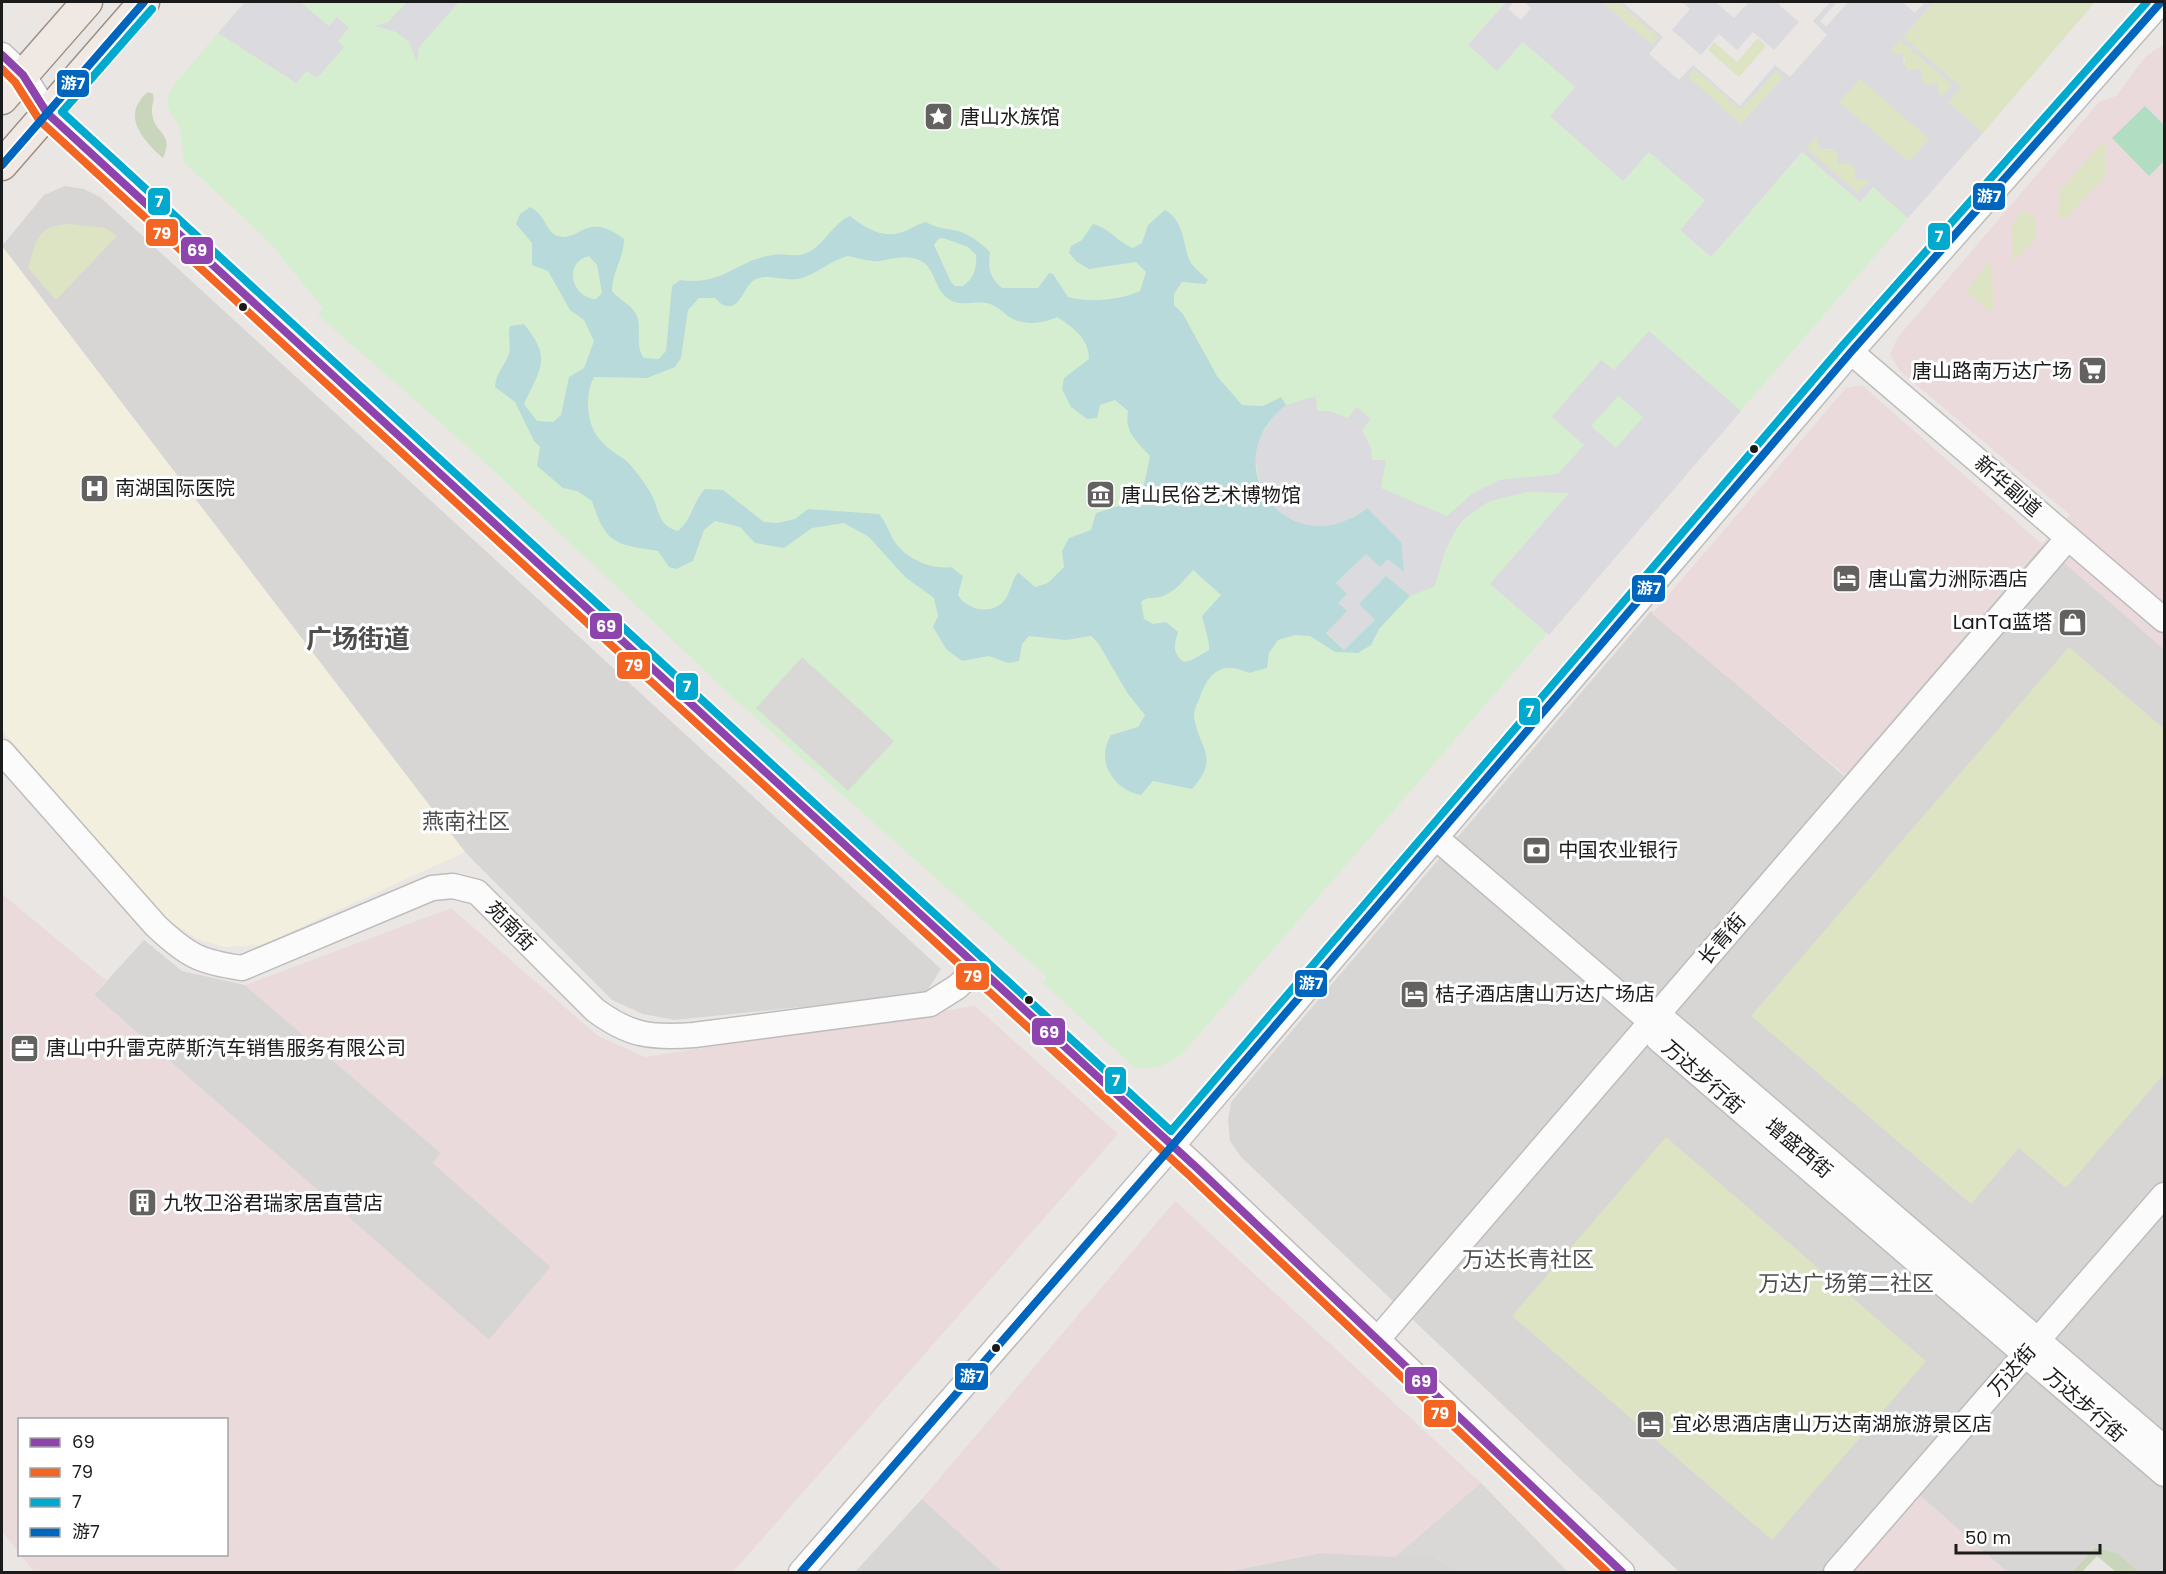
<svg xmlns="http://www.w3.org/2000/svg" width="2166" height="1574" font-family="Poppins,'Noto Sans SC',sans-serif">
<rect width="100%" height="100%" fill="#e9e6e4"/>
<!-- residential -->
<g fill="#d8d6d5">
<polygon points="65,186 84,189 100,197 941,969 925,994 675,1020 643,1014 612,1000 465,852 2,246 44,195"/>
<polygon points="2043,544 2164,649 2164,1572 2139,1572 2119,1554 2095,1547 2072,1572 2007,1572 1910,1487 1836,1572 1679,1572 1241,1157 1230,1141 1228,1120 1231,1102 1651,611 1844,776"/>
<polygon points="144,940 182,971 245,985 441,1153 433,1163 551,1267 489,1340 94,995"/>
<polygon points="922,1499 1003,1572 855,1572"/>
<polygon points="1321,1553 1434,1557 1462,1572 1225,1572"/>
</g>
<!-- commercial -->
<g fill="#ebdadc">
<polygon points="2164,44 2164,649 2042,544 1845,775 1652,614 1846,388 1862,385 2042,544 2070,515 1899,370 1890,354 1898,337 2099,102 2116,96 2146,56"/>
<polygon points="2,894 106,980 94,995 489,1340 551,1267 433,1163 441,1153 245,985 451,908 598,1036 645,1057 975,1006 1118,1134 733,1572 34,1572 20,1554 226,1554 226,1420 20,1420 20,1554 2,1531"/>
<polygon points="1175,1201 1481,1483 1395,1557 1321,1553 1225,1572 1003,1572 922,1499"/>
<polygon points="1909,1486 2007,1572 1836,1572"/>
</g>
<!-- education -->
<polygon fill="#f3efde" points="2,246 465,852 262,945 224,947 197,939 164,917 2,730"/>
<!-- grass -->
<g fill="#dce4c4">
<polygon points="1602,2 1618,2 1658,37 1652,45"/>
<polygon points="1934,2 2095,2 1983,133 1948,102 1960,87 1903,37"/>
<polygon points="1758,38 1766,46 1739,77 1708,50 1714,42 1737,62"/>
<polygon points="1900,39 1952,85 1941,98 1904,65 1905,59 1889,52"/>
<polygon points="1694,69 1741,110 1776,71 1783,77 1741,124 1687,77"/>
<polygon points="1860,78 1929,139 1909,163 1839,102"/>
<polygon points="1816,135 1826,150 1832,148 1869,181 1858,193 1805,148"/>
<polygon points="2105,140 2105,176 2066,218 2058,217 2060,190"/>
<polygon points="2023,210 2036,218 2035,240 2013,262 2012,224"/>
<path d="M70,224L106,228L117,236L56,300L28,268C37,240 36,226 70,224Z"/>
<polygon points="1990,259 1994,309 1990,312 1966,291"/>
<polygon points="2069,647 2164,729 2164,1074 2066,1188 2019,1148 1971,1204 1751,1016"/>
<polygon points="1666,1137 1926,1361 1772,1540 1512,1316"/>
</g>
<!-- forest -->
<g fill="#cad6bb">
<path d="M148,92L153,94C155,101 151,106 152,113C154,135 175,132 163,158C143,140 120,115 148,92Z"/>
<polygon points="2095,1547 2119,1554 2139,1572 2116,1572 2097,1556 2082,1572 2072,1572"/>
</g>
<!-- park -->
<path fill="#d6eed0" d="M245,2H1506L1468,44L1497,70L1523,41L1575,87L1550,116L1623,180L1649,151L1705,200L1680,230L1710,257L1803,152L1860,202L1873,187L1908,218L1183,1053C1168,1065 1155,1070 1135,1068L1043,983L1047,977L738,702L477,455L318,315L323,308L269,242L184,162L180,129L167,106L169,94L176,82Z"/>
<!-- pitch -->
<polygon fill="#b1ddc2" points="2145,106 2164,125 2164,161 2149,176 2112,138"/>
<!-- parking -->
<g fill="#d9d8d7">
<polygon points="802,657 894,741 848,791 756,708"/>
<polygon points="1481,1483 1568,1572 1462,1572 1434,1557 1395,1557"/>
</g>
<!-- plaza -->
<g fill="#dbdade" fill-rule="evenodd">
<polygon points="245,2 300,2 329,26 337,17 349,28 338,41 344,47 317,78 307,71 296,83 218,33"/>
<polygon points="407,2 459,2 419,47 417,63 409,42 396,32 375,26 388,22"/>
<path d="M1506,2H1514L1508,9L1521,20L1531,8L1524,2H1602L1652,45L1658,37L1618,2H1622L1663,37L1649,54L1679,80L1693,65L1740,106L1775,65L1790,77L1827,35L1813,21L1830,2H1837L1820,21L1826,27L1848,2H1902L1915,13L1925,2H1934L1903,37L1961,87L1948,102L1983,133L1908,218L1873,187L1860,202L1802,152L1711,257L1680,230L1705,200L1649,152L1623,181L1550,116L1575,87L1523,42L1497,71L1468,45ZM1900,40L1952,85L1941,97L1937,84L1927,85L1922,81L1921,69L1909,70L1904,65L1903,54L1889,52ZM1694,69L1741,110L1776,71L1783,77L1741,124L1688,77ZM1860,79L1929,139L1909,162L1839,102ZM1816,136L1820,149H1832L1837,153L1838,164H1849L1855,168V179L1869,180L1858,193L1806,148Z"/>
<polygon points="1682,2 1715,2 1734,18 1749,2 1781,2 1779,5 1799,22 1774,50 1753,32 1737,50 1719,34 1701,55 1672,30 1690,9"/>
<path d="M1649,331L1741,411L1549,635L1490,584L1569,493L1527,492L1490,501L1465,518L1455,531L1445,551L1435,586L1410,596L1386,576L1375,620L1344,650L1326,632L1338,603L1336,584L1366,554L1380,567L1388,558L1404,572L1367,508L1343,523L1317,527L1298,523L1281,514L1269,503L1261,488L1255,460L1258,441L1275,414L1286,405L1316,396L1317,411H1330L1348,418L1357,407L1371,419L1362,430L1371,448L1372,460H1386L1381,488L1447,516L1473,493L1499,480L1558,474L1584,445L1552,417L1601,360L1614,370ZM1618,396L1643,417L1616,448L1591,426Z"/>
</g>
<!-- water -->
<path fill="#b9dadb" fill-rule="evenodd" d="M530,207C547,216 546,233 558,236C579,243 586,210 624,239C624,258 612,272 612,291C620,301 635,306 638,319C641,333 635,346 644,358L659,359L666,351L672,286L680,280C723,286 735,261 772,255C787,252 797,260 812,250C826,241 834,223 850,216C864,227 881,238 899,233C908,231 917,224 926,222C937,228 941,228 953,230C967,232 980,242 990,252C988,268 989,277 1002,288H1038L1049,273L1053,274L1068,297C1088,303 1120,300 1140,291L1146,272L1136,262L1089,269L1077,262L1069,253L1071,246L1082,240L1093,224C1110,228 1117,242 1133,248L1142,243L1148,225L1165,210C1184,221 1182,240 1189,259C1192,267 1202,274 1208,280L1205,284L1182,282L1174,294V305L1183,314L1217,376L1242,405L1263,406L1281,397L1286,405C1210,465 1291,568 1367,508L1401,542L1404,572L1388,559L1380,567L1366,554L1336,583L1347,594L1338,603L1347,611L1326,633L1344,650L1375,620L1359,604L1386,576L1410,596L1379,629L1371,645L1358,653L1335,652L1310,636L1295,635L1278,640L1269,653L1267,668L1249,673C1223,661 1209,671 1200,697C1198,702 1194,710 1194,715C1197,748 1222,755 1192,789L1153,781L1141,795C1113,790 1095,760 1111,735L1138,727L1145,715L1128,694L1098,643L1091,636L1066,640L1029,636L1022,644L1019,661L1008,663L989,656L962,661L946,649L933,627L938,616L934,598L905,577L869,537L844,523L812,528L784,548L755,543L740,527L715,521L704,530L693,561L676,569L669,567L658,551C615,544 606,545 592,501L577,491L563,488L537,466L540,447L534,441L515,402L495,387C496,373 503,368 508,356C512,347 507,336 510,326L524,324C552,359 541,367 524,404L537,421L553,422L561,415L569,377L584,368L594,341L584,320L570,310L548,271L532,265V243L516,224L520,214ZM943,238L968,247L976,255C977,268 974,278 963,286H955L951,282L934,245L938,239ZM589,256L597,265L602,293L596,299C571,298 563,262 589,256ZM848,256C858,258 870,262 880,261C893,259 903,255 916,259C935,264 933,286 946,297C959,309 975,299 990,304C999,307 1005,315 1013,319C1027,326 1044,323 1057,317C1073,327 1089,339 1089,359L1064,378L1062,389L1071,407L1087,419L1097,418L1100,405L1115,400L1128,411C1124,432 1137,441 1150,456L1141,499L1096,513L1091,530L1069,538L1062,551L1064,567L1048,583L1035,587L1018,572C1012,581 1011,589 1006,598C995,616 967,611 958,595L963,576L951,567C931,570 904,558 893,539C888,530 886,522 879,514L808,509L795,519L777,523L764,522L723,490L705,489C692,503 693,518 678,531C656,525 660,508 650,492C644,482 633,466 624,459C613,452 600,443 594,431C586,415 586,392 594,377L647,378L675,367L681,358L688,310L699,298H715C720,303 723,307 731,306C742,304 745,284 756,279C770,273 788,283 802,278C817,274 829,261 848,256ZM1193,570L1221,595L1202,616C1204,624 1210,643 1209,650L1192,660L1184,662C1172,653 1174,645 1178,632L1166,622L1153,624L1144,619L1141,602C1148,595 1154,600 1163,596C1176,591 1184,580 1193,570Z"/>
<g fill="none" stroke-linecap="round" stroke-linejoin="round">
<defs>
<g id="minor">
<polyline points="2,55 23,75 47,113 1197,1168 1622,1572"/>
<polyline points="1851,352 2164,620"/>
<path d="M2,752L156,926C188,956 200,962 242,968L432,888L453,886L477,892L595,1010C630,1036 651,1038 694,1035L930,1004L957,987L978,967"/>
<polyline points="1434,836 1663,1032"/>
<polyline points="1377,1340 2068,538"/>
<polyline points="2164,1448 1666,1021 1651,1022 1658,1039 2164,1474"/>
<polyline points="801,1572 1172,1146 1851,352 2161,2"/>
<polyline points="1836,1572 2164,1195"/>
</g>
<g id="major">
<polyline points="2,99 87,2"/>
<polyline points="2,165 144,2"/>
</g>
</defs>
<!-- minor casing -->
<use href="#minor" stroke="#bfbdbc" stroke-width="27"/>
<!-- major casing -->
<use href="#major" stroke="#9d8f83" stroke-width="33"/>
<!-- minor -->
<use href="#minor" stroke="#fcfbfb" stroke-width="24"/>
<!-- major -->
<use href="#major" stroke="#efe8e3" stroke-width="30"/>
<defs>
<polyline id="bus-1" points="2,55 23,75 47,113 1197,1168 1622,1572"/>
<polyline id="bus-2" points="2,69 15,82 40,121 1190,1176 1607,1572"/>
<polyline id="bus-3" points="152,9 62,112 1171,1131 1843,345 2147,2"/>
<g id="bus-4">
<polyline points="2,165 144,2"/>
<polyline points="801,1572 1172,1146 1851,352 2161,2"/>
</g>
</defs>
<!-- bus-1 casing -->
<use href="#bus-1" stroke="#fff" stroke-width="12"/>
<!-- bus-2 casing -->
<use href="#bus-2" stroke="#fff" stroke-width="12"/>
<!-- bus-3 casing -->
<use href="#bus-3" stroke="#fff" stroke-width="12"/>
<!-- bus-4 casing -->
<use href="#bus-4" stroke="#fff" stroke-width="12"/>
<!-- bus-1 -->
<use href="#bus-1" stroke="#8e44ad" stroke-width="8"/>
<!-- bus-2 -->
<use href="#bus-2" stroke="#f26522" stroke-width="8"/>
<!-- bus-3 -->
<use href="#bus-3" stroke="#00a9ce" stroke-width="8"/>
<!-- bus-4 -->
<use href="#bus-4" stroke="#0065bd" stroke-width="8"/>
</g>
<!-- icons -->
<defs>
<symbol id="sight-square" viewBox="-11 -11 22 22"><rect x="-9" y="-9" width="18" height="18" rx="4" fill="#636261" stroke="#fff"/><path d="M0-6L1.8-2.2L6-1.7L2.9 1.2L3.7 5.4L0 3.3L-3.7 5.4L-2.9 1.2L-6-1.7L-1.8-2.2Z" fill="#fff"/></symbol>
<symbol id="supermarket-square" viewBox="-11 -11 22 22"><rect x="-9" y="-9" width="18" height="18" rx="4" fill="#636261" stroke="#fff"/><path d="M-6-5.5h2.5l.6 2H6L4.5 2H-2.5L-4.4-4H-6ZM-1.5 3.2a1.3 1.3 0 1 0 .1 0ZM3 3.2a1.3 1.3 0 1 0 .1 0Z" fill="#fff"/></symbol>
<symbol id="hospital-square" viewBox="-11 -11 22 22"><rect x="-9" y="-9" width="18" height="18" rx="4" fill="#636261" stroke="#fff"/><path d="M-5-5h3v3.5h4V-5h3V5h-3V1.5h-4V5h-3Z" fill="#fff"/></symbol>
<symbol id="museum-square" viewBox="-11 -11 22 22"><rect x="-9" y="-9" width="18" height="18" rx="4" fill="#636261" stroke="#fff"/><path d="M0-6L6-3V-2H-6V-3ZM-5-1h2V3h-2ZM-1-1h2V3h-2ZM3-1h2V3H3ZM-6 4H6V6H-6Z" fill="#fff"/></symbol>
<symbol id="hotel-square" viewBox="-11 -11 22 22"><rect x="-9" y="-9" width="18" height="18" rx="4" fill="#636261" stroke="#fff"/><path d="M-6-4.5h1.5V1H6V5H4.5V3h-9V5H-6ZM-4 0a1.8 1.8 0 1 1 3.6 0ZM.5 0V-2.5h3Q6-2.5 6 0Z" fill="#fff"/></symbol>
<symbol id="shop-square" viewBox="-11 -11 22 22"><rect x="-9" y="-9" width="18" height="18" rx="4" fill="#636261" stroke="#fff"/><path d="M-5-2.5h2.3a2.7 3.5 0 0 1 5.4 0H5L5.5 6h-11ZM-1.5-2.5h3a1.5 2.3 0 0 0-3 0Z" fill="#fff"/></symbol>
<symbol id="bank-square" viewBox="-11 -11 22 22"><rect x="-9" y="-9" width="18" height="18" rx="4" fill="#636261" stroke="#fff"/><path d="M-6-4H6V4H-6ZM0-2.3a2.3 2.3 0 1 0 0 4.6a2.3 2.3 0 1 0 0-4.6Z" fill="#fff"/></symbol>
<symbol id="office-square" viewBox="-11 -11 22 22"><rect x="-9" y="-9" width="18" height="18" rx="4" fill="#636261" stroke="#fff"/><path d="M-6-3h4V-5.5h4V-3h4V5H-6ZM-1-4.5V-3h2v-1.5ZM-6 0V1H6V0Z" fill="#fff"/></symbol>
<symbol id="building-square" viewBox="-11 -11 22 22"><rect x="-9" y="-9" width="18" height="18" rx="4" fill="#636261" stroke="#fff"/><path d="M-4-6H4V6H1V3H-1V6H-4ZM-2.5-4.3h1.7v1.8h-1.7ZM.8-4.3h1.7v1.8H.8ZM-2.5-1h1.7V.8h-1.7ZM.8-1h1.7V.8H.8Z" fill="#fff"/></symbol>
</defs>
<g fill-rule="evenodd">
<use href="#sight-square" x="922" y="100" width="33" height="33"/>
<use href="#supermarket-square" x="2076" y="354" width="33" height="33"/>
<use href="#hospital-square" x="78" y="472" width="33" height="33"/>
<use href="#museum-square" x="1084" y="478" width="33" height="33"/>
<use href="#hotel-square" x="1830" y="562" width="33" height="33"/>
<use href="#shop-square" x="2056" y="606" width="33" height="33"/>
<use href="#bank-square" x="1520" y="834" width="33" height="33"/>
<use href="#hotel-square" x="1398" y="978" width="33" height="33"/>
<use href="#office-square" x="8" y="1032" width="33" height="33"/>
<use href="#building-square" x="126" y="1186" width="33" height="33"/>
<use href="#hotel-square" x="1634" y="1408" width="33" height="33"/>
</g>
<!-- markers -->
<g fill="#1b1b1b" stroke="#fff" stroke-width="2">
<circle cx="243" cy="307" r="5"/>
<circle cx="1754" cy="449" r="5"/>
<circle cx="1029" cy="1000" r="5"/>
<circle cx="996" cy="1348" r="5"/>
</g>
<g text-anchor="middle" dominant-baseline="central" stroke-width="6" stroke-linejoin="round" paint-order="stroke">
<!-- poi labels -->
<g font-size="20" fill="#1b1b1b" stroke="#fff" text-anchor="start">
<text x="960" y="117">唐山水族馆</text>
<text x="2072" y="371" text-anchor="end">唐山路南万达广场</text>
<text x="115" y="488">南湖国际医院</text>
<text x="1121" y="495">唐山民俗艺术博物馆</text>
<text x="1868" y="579">唐山富力洲际酒店</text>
<text x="2052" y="622" text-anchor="end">LanTa蓝塔</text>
<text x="1558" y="850">中国农业银行</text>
<text x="1435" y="994">桔子酒店唐山万达广场店</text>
<text x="46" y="1048">唐山中升雷克萨斯汽车销售服务有限公司</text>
<text x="163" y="1203">九牧卫浴君瑞家居直营店</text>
<text x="1672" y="1424">宜必思酒店唐山万达南湖旅游景区店</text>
</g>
<!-- street labels -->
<g font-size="20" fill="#1b1b1b" stroke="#fff">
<text transform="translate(2008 486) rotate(41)">新华副道</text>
<text transform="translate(511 926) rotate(45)">苑南街</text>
<text transform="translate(1722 939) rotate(-49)">长青街</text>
<text transform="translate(1703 1077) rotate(41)">万达步行街</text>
<text transform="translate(1799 1148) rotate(40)">增盛西街</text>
<text transform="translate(2012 1370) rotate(-49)">万达街</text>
<text transform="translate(2085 1405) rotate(41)">万达步行街</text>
</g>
<!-- quarter labels -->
<g font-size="22" fill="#4e4e4e" stroke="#fff">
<text x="466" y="821">燕南社区</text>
<text x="1528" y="1259">万达长青社区</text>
<text x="1846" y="1283">万达广场第二社区</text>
</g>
<!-- district labels -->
<g font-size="26" font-weight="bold" fill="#4e4e4e" stroke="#fff">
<text x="358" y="639">广场街道</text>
</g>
</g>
<g stroke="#fff" stroke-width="2">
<rect x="56" y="69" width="34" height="29" rx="6" fill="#0065bd"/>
<rect x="1972" y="182" width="34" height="29" rx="6" fill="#0065bd"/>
<rect x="147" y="187" width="24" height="29" rx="6" fill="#00a9ce"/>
<rect x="145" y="218" width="34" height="29" rx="6" fill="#f26522"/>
<rect x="1927" y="222" width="24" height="29" rx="6" fill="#00a9ce"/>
<rect x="180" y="236" width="34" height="29" rx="6" fill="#8e44ad"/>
<rect x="1631" y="574" width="35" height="29" rx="6" fill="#0065bd"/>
<rect x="589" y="612" width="34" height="28" rx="6" fill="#8e44ad"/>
<rect x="616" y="651" width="35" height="29" rx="6" fill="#f26522"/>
<rect x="675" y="672" width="24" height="29" rx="6" fill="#00a9ce"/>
<rect x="1518" y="697" width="23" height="29" rx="6" fill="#00a9ce"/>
<rect x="955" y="962" width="35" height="29" rx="6" fill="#f26522"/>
<rect x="1294" y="969" width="34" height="29" rx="6" fill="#0065bd"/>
<rect x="1031" y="1017" width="35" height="29" rx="6" fill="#8e44ad"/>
<rect x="1104" y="1066" width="23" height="29" rx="6" fill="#00a9ce"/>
<rect x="954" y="1362" width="35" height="29" rx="6" fill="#0065bd"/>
<rect x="1404" y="1366" width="34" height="29" rx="6" fill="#8e44ad"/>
<rect x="1423" y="1399" width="34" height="29" rx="6" fill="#f26522"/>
</g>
<g font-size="16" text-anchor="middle" font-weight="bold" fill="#fff">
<text x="73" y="89">游7</text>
<text x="1989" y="202">游7</text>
<text x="159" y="207">7</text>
<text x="162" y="239">79</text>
<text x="1939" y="242">7</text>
<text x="197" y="256">69</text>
<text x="1649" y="594">游7</text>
<text x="606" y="632">69</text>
<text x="634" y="671">79</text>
<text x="687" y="692">7</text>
<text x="1530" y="717">7</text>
<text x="973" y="982">79</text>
<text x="1311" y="989">游7</text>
<text x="1049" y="1038">69</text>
<text x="1116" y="1086">7</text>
<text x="972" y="1382">游7</text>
<text x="1421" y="1387">69</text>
<text x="1440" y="1419">79</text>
</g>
<!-- border -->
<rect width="2166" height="1574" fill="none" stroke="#1b1b1b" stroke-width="6"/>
<!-- legend -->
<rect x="18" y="1418" width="210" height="138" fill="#ffffff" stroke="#a4a4a4" stroke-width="1.5"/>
<rect x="30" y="1438" width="30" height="9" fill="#8e44ad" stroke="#a4a4a4" stroke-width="1.5"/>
<text x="72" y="1448" font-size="18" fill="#1b1b1b">69</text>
<rect x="30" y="1468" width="30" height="9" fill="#f26522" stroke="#a4a4a4" stroke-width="1.5"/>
<text x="72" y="1478" font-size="18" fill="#1b1b1b">79</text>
<rect x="30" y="1498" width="30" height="9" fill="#00a9ce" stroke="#a4a4a4" stroke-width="1.5"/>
<text x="72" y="1508" font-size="18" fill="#1b1b1b">7</text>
<rect x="30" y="1528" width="30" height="9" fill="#0065bd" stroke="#a4a4a4" stroke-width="1.5"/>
<text x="72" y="1538" font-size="18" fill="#1b1b1b">游7</text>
<!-- scale -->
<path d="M1956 1544v9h144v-9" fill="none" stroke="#1b1b1b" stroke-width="3"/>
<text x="1965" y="1544" font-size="18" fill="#1b1b1b" stroke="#ffffff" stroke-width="4.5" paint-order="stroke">50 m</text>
</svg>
